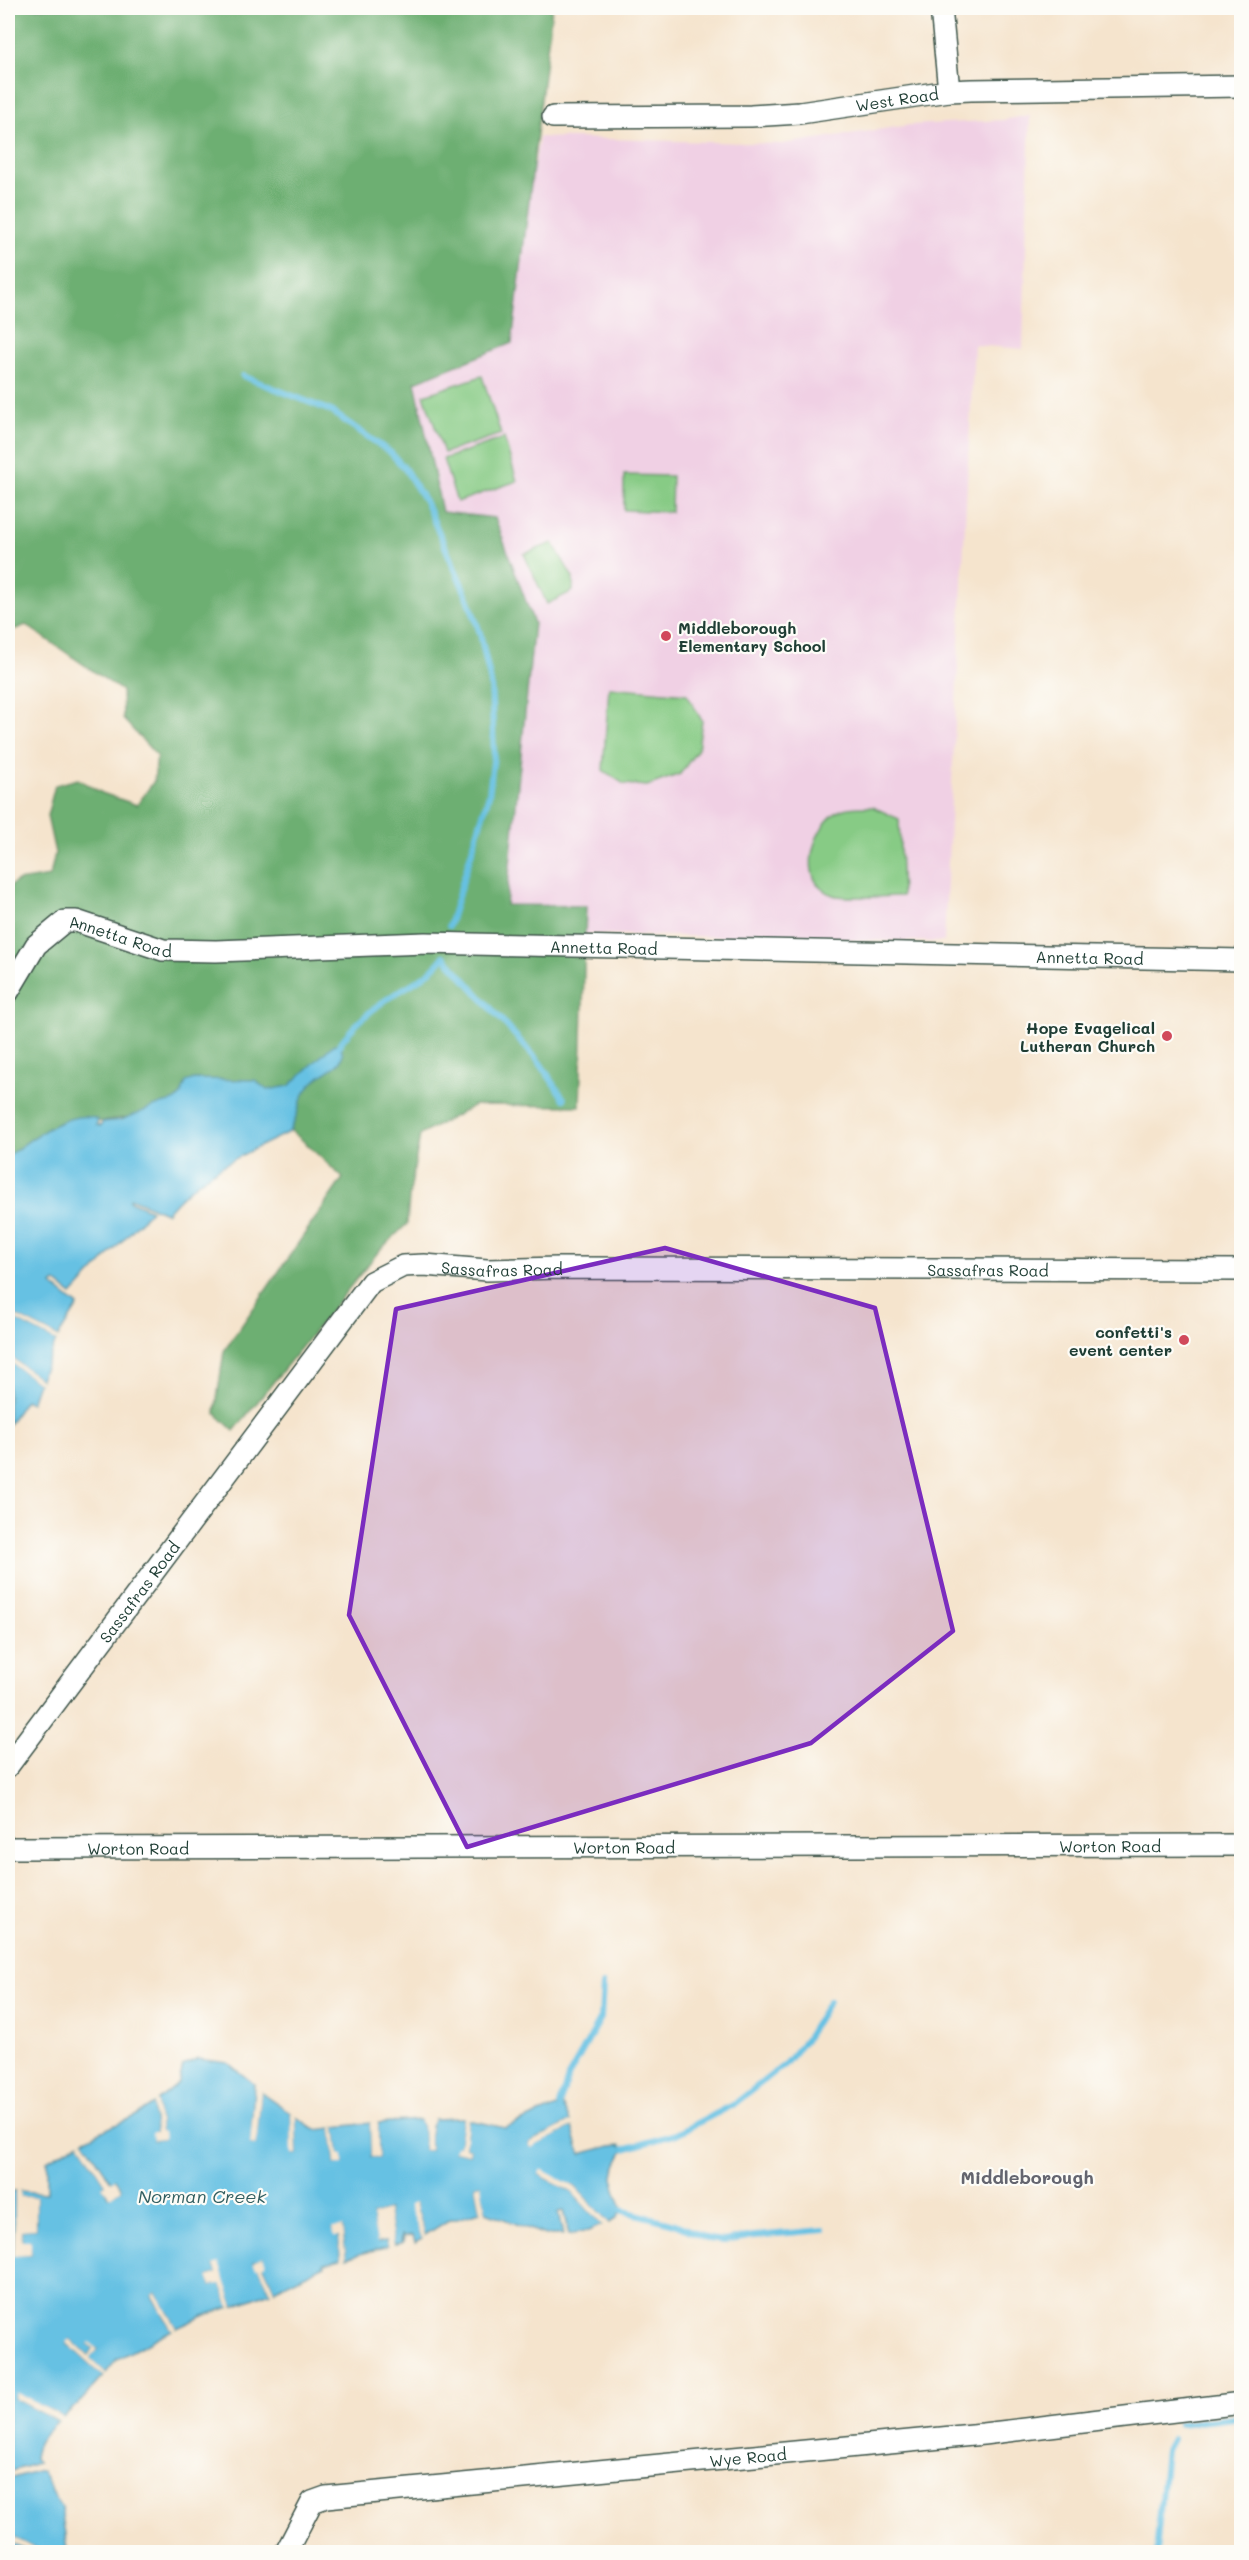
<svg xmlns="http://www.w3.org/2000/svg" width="1249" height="2560" font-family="Mali,sans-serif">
<rect width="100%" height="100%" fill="#fdfcf7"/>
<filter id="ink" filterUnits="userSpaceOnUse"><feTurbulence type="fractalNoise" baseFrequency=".0167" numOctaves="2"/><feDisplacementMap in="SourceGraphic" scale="12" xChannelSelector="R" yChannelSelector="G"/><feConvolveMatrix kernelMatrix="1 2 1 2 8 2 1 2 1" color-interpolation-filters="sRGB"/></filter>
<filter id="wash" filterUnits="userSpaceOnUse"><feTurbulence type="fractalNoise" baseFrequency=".008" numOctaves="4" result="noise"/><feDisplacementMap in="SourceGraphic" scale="24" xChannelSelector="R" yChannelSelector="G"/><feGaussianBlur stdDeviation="1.35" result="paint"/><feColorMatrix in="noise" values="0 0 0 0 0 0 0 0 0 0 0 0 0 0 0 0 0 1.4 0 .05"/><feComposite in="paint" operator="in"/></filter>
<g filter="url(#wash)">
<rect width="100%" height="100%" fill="#f5e4cd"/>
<!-- built -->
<polygon fill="#f0d0e4" points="1030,115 1023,349 974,345 944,942 461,931 391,161 535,163 539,137 782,144 910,125 1003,120"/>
<!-- green -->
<g fill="#87cb85" stroke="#53845c" stroke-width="1.5">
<polygon points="482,376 501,434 444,453 424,395"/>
<polygon points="504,438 517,481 457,502 443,459"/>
<polygon points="624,475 672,476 671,512 624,510"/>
<polygon points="553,543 573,578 573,591 547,604 524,554"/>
<polygon points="609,687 687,694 702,721 698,749 680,774 647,786 624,784 603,770"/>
<path d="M873,807L899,819L902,896C888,896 842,899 833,895C795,883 813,823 841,810C849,806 864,807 873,807Z"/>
</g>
<!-- forest -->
<polygon fill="#6daf72" stroke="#467653" stroke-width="1.5" points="8,8 552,8 512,343 415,382 442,512 495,518 534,623 506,905 586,906 580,1106 475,1105 420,1135 409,1198 407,1224 379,1251 234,1431 215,1413 224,1351 343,1178 301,1139 251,1099 76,1125 8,1157 8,887 18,881 50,876 55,853 47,816 55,785 78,779 102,793 137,805 154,781 157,756 123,719 122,691 26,625 8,632"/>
<!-- water -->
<g fill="#66c1e3" stroke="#427f8c" stroke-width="1.5">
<path d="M334,1044L340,1045C350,1064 328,1069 317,1079C295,1097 302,1113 289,1132C244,1154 198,1173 166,1213L130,1198V1201L151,1210L72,1295L55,1282L52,1285L78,1306L58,1337L16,1316L14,1319L56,1341L40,1379L8,1355V1156C28,1141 73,1105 98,1120L96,1125L101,1126L102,1122L121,1120L161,1104L174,1101L181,1095L186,1082L194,1079L255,1080L267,1090L289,1086Z"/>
<polygon points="8,1360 38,1383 31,1403 25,1400 9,1424 8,1422"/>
<path d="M198,2059L228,2063L254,2084L251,2144H256L261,2092L291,2113L293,2154H297L296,2117L316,2130L332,2128L335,2164L343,2163L339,2154L336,2127L370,2123L371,2157H378V2123L419,2120L423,2126L424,2150H430V2127L434,2119L460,2118H463L459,2147L454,2151L469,2154L470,2148L465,2147L468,2120L505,2128L562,2105L570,2122L529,2143L531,2147L572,2127L580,2154L610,2146L621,2145L623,2152C619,2160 613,2168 613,2178C612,2195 634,2211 609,2223L575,2187L539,2174L572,2192L602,2225L588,2231L569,2235L563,2211L558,2212L563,2235H545L486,2212L480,2184L475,2185L480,2212L457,2219H450L425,2235L415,2203V2217L422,2238L415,2242L413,2235L404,2236L403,2243L402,2234L401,2243L394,2244L388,2210L372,2215L378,2242L387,2240L388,2246L346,2258L342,2228L333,2229L339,2236L341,2259L324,2263L325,2265L274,2290L263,2265V2257L253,2261L259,2267L270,2292L234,2306L221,2273L214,2265L217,2273L208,2277L211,2285L221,2283L230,2307L203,2316L177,2328L156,2293L152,2296L172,2330L117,2359L106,2373L89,2358L97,2349L88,2344L93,2348L88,2356L70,2339L67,2343L103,2376L82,2400L63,2417L16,2394L14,2398L58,2421C45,2433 35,2442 34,2459L38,2463L8,2472V2191H15L14,2255H31L30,2241H22L21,2230L36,2229V2197H20V2191L47,2193V2161L79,2142L106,2184L103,2186L109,2197L121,2189L115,2179L111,2181L83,2140L137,2115L153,2104L156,2132L153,2140L163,2139L160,2132L157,2101L179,2083L183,2066Z"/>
<polygon points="41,2470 61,2508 67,2549 64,2552 40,2552 8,2534 8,2479"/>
<polygon points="8,2540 29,2552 8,2552"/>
</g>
<!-- pier -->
<g fill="#f5e4cd" fill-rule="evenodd">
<polygon points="16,1316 58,1337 56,1341 14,1319"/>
<polygon points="8,1355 40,1379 38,1383 8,1360"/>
<polygon points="255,2088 261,2092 256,2145 250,2144"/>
<polygon points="157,2101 160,2131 163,2132 164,2139 153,2140 152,2132 156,2132 153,2104"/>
<polygon points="291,2113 296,2117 297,2154 292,2154"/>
<polygon points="431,2119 434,2119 430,2127 430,2150 424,2150 423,2126 419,2120 423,2120 426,2125 427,2147 427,2127"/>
<polygon points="463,2119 468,2120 465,2147 470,2148 469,2154 454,2151 455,2146 459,2146"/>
<polygon points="570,2122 572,2127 531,2148 529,2143"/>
<polygon points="370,2123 373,2123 375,2154 375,2123 378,2123 378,2157 371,2157"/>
<polygon points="336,2127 339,2154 343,2154 343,2164 335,2164 332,2128"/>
<polygon points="83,2140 110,2181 114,2179 121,2189 110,2197 102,2186 106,2184 79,2142"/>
<polygon points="541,2169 575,2187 609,2223 602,2225 572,2192 539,2174"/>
<polygon points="481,2184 486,2212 483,2212 479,2187 483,2212 480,2212 475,2185"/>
<path d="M15,2191H20L21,2197H36V2229L21,2230L22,2241H31V2255L14,2256ZM18,2199L33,2200V2226L21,2227L18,2229L19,2243L28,2244V2252L17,2253Z"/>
<polygon points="415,2203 425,2235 422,2238 409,2205"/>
<path d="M388,2210L394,2244L388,2246L387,2240L377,2242L372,2215ZM386,2214L390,2239H379L375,2217Z"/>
<polygon points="342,2227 346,2258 341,2259 339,2236 334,2236 333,2228"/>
<polygon points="263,2256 266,2264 263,2266 274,2290 270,2292 259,2267 256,2268 253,2261"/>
<polygon points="219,2263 234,2306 230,2307 221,2284 211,2285 207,2277 217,2273 214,2265"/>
<polygon points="156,2293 177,2328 172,2330 152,2295"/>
<polygon points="70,2339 88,2356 93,2348 88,2344 90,2342 97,2349 90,2358 106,2373 103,2376 66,2342"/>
<polygon points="16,2393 17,2393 63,2417 60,2419 55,2416 60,2419 58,2421 14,2398"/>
<polygon points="8,2534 40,2552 29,2552 8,2540"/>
</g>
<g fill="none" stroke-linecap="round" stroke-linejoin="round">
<!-- stream -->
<g stroke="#66c1e3" stroke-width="6">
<polyline points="243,376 331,411 391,453 405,469 425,501 469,601 480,633 491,683 494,754 489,795 449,926"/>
<path d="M339,1045C353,1025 376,1005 398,992C417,981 431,974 444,956L540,1063L564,1099"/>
<polyline points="559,2105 569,2075 601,2018 603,1985"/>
<polyline points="624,2149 676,2134 733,2105 784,2065 805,2040 829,2001"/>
<polyline points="620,2210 675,2224 709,2239 724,2241 754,2236 824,2230"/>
<polyline points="1180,2424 1242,2417"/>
<polyline points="1156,2552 1166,2450 1172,2439"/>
</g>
</g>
</g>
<g filter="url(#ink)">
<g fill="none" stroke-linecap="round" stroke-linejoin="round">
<defs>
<g id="street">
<polyline points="941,8 949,91"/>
<path id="s1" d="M553,117L751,116L800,113L949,91L971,90L1242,86"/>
<path id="s2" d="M8,992L36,945L65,921H76L163,950L216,951L425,943L1242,960"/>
<path id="s3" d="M8,1766L371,1282L403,1266L424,1265L487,1270L558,1268L1242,1270"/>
<path id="s4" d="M8,1848L1242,1845"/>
<path id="s5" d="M286,2552L312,2502L326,2497L983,2434L1242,2403"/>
</g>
</defs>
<!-- street casing -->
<use href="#street" stroke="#3f564b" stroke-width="24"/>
<!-- street -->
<use href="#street" stroke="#fff" stroke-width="21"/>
</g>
</g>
<!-- marked area -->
<path fill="#7b2cbf" fill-opacity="0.2" stroke="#7b2cbf" stroke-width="4.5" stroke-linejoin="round" d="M665,1248L875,1308L953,1631L811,1743L467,1847L349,1615L396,1309Z"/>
<!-- markers -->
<g fill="#d1495b" stroke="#fdfcf7" stroke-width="2">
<circle cx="666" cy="636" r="6"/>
<circle cx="1167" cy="1036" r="6"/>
<circle cx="1184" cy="1340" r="6"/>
</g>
<g text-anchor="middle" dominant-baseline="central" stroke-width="4.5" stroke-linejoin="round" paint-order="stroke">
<!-- street labels -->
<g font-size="16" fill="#1f3d34" stroke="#fdfcf7">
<text stroke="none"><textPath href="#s1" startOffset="345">West Road</textPath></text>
<text stroke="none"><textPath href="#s2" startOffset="150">Annetta Road</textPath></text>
<text stroke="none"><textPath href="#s2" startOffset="636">Annetta Road</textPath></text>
<text stroke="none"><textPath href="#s2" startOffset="1122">Annetta Road</textPath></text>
<text stroke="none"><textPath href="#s3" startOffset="740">Sassafras Road</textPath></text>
<text stroke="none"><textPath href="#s3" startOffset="1226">Sassafras Road</textPath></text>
<text stroke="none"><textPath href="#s3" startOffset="218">Sassafras Road</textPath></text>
<text stroke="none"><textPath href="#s4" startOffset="1102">Worton Road</textPath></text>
<text stroke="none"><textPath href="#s4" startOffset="616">Worton Road</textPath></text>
<text stroke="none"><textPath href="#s4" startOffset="130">Worton Road</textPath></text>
<text stroke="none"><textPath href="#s5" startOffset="495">Wye Road</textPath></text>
</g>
<!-- poi labels -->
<g font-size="16" font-weight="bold" fill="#1f3d34" stroke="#fdfcf7" text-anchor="end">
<text x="678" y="627" text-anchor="start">Middleborough<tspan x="678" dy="18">Elementary School</tspan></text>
<text x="1155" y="1027">Hope Evagelical<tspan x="1155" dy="18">Lutheran Church</tspan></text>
<text x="1172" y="1331">confetti's<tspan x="1172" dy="18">event center</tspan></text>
</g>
<!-- neighbourhood labels -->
<g font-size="18" font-weight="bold" fill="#64656f" stroke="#fdfcf7">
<text x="1027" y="2177">Middleborough</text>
</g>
<!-- water labels -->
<g font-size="18" font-style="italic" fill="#315e60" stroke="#fdfcf7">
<text x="202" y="2196">Norman Creek</text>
</g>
</g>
<!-- margin -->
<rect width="1249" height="2560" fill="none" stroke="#fdfcf7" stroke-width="30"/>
</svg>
